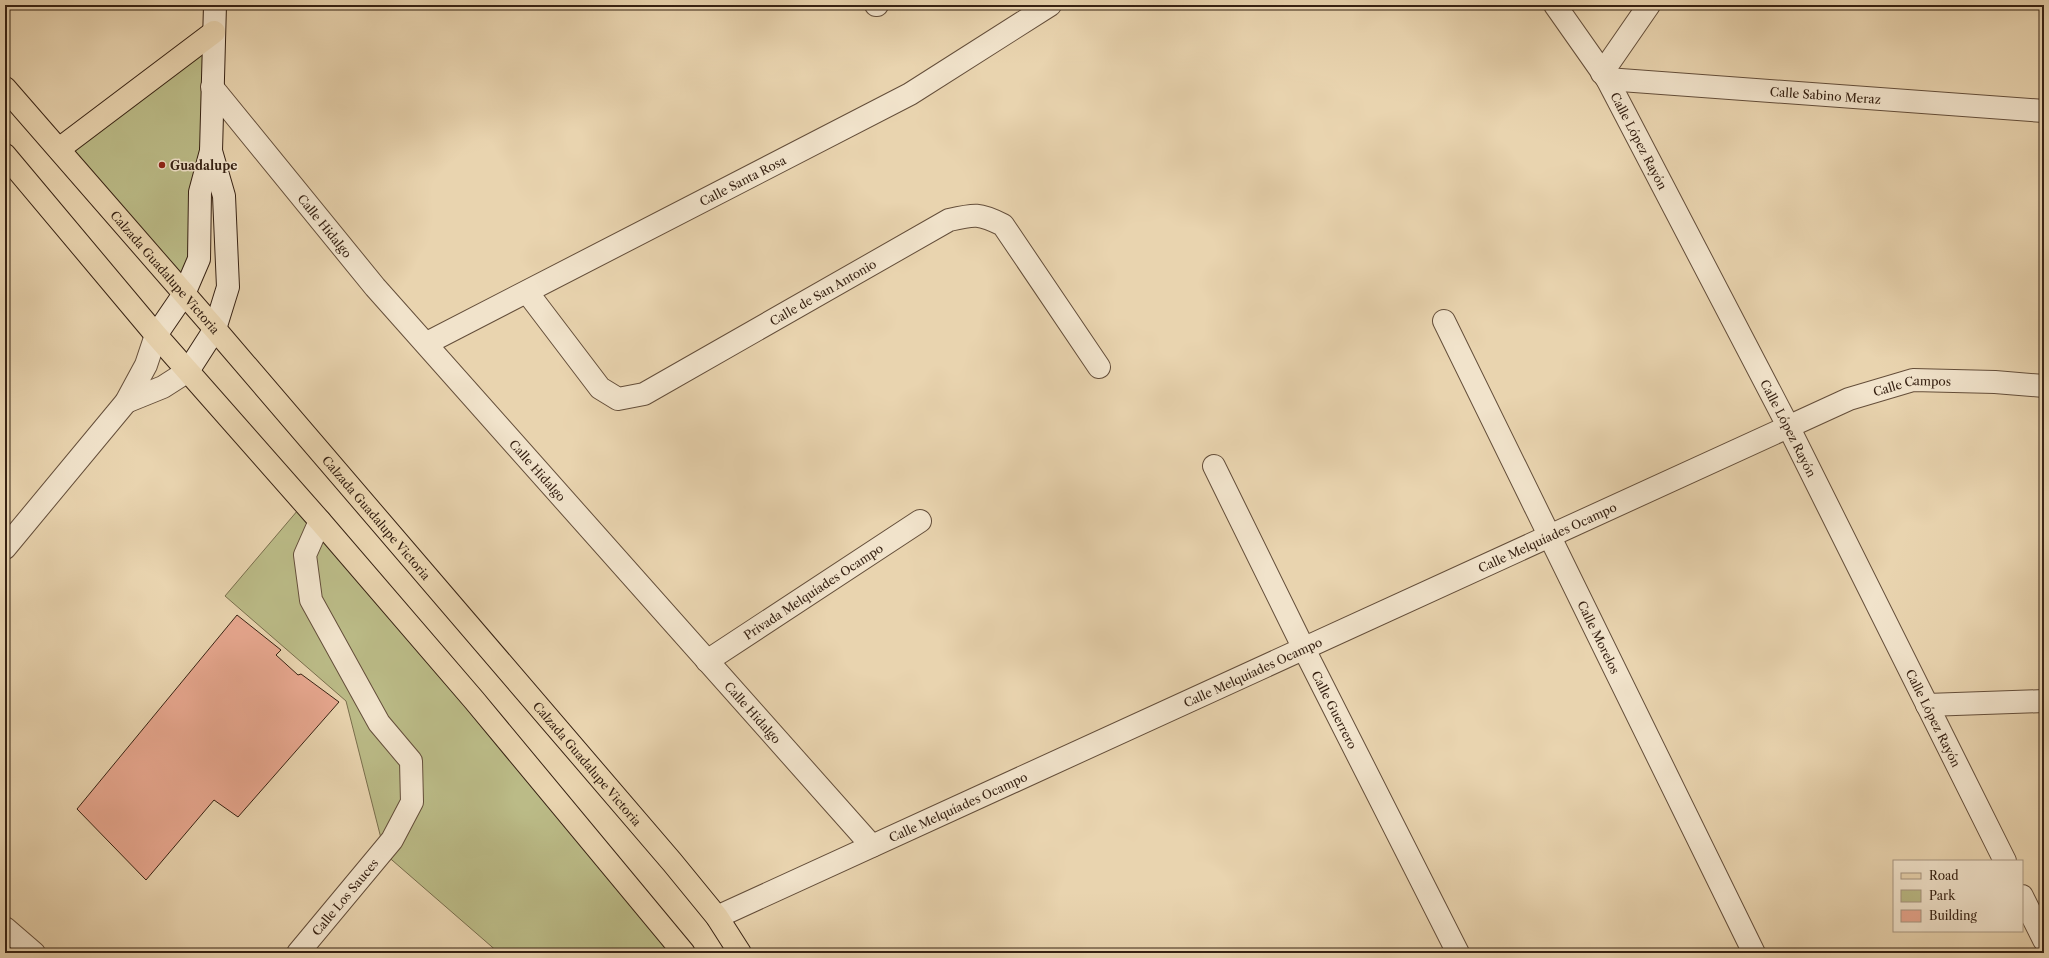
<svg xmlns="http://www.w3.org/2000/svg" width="2049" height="958" font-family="'Libre Caslon Text',serif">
<rect width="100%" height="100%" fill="#e9d4af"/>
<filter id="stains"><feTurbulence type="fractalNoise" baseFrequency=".005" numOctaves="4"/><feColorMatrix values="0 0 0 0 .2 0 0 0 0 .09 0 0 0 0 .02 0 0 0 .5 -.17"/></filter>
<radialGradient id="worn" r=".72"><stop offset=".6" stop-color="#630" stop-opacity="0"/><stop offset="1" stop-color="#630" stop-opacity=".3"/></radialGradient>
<!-- green -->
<g fill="#bbbb87" stroke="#796e4d">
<polygon points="210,42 194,259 183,282 67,150"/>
<polygon points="298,510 681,953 499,953 385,854 346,701 225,596"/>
</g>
<!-- building -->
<polygon fill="#e7a78f" stroke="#372213" points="237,615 281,650 276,655 298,675 301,674 339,702 238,817 214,800 146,880 77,809"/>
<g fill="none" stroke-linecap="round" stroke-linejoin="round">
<defs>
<g id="street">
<polyline points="876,5 877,5"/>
<path id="s1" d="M1555,5L1607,79L1788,426L2005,861"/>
<polyline points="1602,73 1649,5"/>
<path id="s2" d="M1607,79L2044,111"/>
<path id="s3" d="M212,87L375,287L872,846"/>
<path id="s4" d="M527,292L600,388L618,399L644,394L949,220C975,214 979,213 1003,225L1099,367"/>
<path id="s5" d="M1444,321L1754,953"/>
<path id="s6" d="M427,343L910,94L1050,5"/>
<polyline points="126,402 163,387 188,371"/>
<path id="s7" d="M1214,466L1304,649L1458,953"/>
<polyline points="5,548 126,402 146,365 156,335"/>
<path id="s8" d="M707,661L920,521"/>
<polyline points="1927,705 2044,701"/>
<polyline points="2022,896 2044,940"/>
<path id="s9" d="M717,917L1849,399L1913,380L1995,382L2044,386"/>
<polyline points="5,928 34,953"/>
<path id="s10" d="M298,953L392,840L412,802L411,761L379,723L311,600L305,555L320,521"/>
</g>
<g id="secondary">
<polyline points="156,335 184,294 199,259 200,192 211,151 215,5"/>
<polyline points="188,371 215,329 228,287 224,196 211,151"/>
</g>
<g id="primary">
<path id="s11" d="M5,88L215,329L672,862L717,917L740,953"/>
<polyline points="59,149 214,32"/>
<polyline points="5,155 156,335 320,521 474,700 684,953"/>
</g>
</defs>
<!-- street casing -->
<use href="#street" stroke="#644e3a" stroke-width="24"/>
<!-- secondary casing -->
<use href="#secondary" stroke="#372213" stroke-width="24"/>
<!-- primary casing -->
<use href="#primary" stroke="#372213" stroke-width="24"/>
<!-- street -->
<use href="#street" stroke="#f1e3cb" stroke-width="22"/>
<!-- secondary -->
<use href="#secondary" stroke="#f1e3cb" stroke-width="22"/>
<!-- primary -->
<use href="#primary" stroke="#e9d4af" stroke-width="22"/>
</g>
<!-- markers -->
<circle fill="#8f2418" stroke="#f1e3cb" stroke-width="1.5" cx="162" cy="165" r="4"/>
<g text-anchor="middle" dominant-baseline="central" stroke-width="3" stroke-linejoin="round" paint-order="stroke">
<!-- street labels -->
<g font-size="12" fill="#372213" stroke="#f1e3cb">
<text stroke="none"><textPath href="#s2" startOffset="219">Calle Sabino Meraz</textPath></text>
<text stroke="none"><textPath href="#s1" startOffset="160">Calle López Rayón</textPath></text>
<text stroke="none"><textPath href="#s6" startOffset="355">Calle Santa Rosa</textPath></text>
<text stroke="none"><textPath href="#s3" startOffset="179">Calle Hidalgo</textPath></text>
<text stroke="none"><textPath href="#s11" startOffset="244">Calzada Guadalupe Victoria</textPath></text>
<text stroke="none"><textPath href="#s4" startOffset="374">Calle de San Antonio</textPath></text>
<text stroke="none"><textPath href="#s9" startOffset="1310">Calle Campos</textPath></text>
<text stroke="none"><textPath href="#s1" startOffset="484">Calle López Rayón</textPath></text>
<text stroke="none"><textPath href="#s3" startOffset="503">Calle Hidalgo</textPath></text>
<text stroke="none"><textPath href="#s11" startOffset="568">Calzada Guadalupe Victoria</textPath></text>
<text stroke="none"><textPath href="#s9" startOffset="913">Calle Melquíades Ocampo</textPath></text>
<text stroke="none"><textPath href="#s8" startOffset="127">Privada Melquíades Ocampo</textPath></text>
<text stroke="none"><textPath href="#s5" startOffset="352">Calle Morelos</textPath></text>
<text stroke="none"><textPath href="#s9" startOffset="589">Calle Melquíades Ocampo</textPath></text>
<text stroke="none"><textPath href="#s7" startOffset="272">Calle Guerrero</textPath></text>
<text stroke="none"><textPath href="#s3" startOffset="827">Calle Hidalgo</textPath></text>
<text stroke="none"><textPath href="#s1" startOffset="808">Calle López Rayón</textPath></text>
<text stroke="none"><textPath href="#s11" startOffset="892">Calzada Guadalupe Victoria</textPath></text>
<text stroke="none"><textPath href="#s9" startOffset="265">Calle Melquíades Ocampo</textPath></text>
<text stroke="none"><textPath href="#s10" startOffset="73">Calle Los Sauces</textPath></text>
</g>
<!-- poi labels -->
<g font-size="12" font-weight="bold" fill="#372213" stroke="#f1e3cb" text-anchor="start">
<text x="170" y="165">Guadalupe</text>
</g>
</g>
<!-- margin -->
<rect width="2049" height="958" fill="none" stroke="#e9d4af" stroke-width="20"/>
<rect x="6" y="6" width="2037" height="946" fill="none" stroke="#372213" stroke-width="2"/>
<rect x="10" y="10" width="2029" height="938" fill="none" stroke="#372213"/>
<!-- legend -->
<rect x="1893" y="860" width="130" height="72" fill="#f1e3cb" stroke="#a79681"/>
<rect x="1901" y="873" width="20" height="6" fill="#e9d4af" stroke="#a79681"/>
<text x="1929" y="880" font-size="12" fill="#372213">Road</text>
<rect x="1901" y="890" width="20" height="12" fill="#bbbb87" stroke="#a79681"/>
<text x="1929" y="900" font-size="12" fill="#372213">Park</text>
<rect x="1901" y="910" width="20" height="12" fill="#e7a78f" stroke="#a79681"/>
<text x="1929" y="920" font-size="12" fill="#372213">Building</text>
<rect width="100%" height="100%" filter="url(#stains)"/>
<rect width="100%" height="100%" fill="url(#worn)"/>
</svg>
